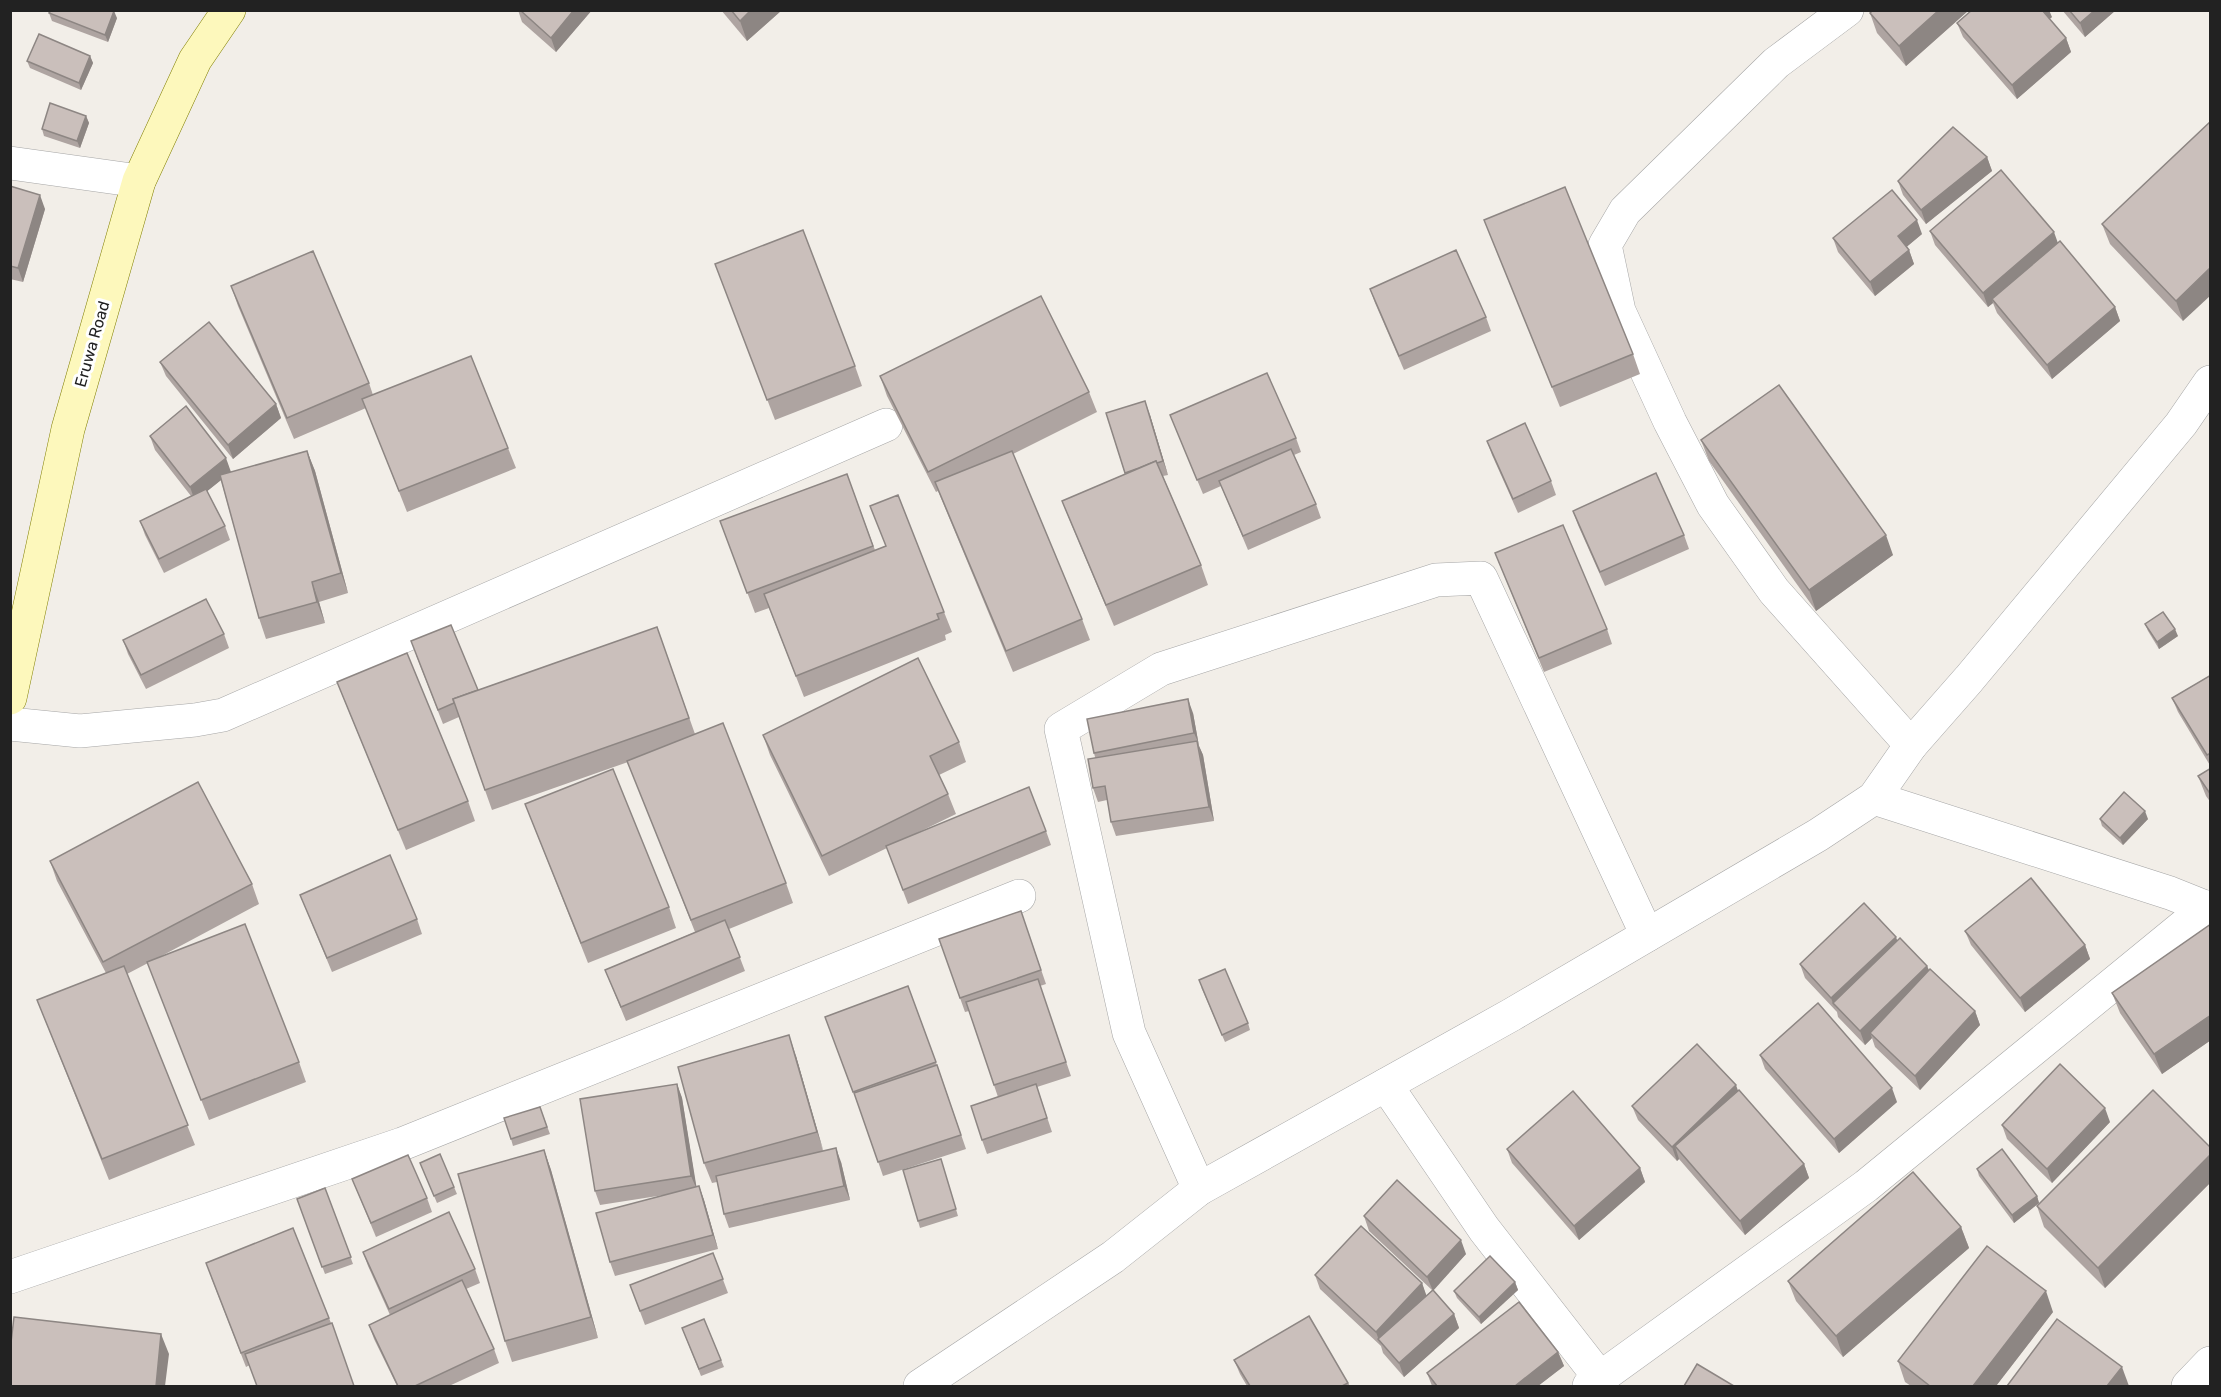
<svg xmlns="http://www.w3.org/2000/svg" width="2221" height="1397" font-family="Rubik,sans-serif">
<rect width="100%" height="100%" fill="#f2eee8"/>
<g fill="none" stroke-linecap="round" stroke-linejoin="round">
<defs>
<g id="minor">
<polyline points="1847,10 1776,63 1625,211 1605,245 1619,311 1670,422 1713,505 1774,591 1911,745"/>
<polyline points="10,163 139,181"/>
<polyline points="10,724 80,731 195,720 223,715 886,425"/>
<polyline points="1874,798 2170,893 2210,909"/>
<polyline points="1386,1085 1484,1229 1600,1378"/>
<polyline points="1199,1189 1129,1033 1061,729 1161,669 1436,580 1481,578 1647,935"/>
<polyline points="10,1277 402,1144 1019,896"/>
<polyline points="920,1386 1113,1257 1199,1189 1511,1015 1818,835 1874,798 1911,745 1969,679 2181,424 2210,382"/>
<polyline points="1589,1386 1866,1186 2207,907"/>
<polyline points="2188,1386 2210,1363"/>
</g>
<polyline id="secondary" points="10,698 68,429 139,181 195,60 229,10"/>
</defs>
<!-- minor casing -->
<use href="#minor" stroke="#a6a6a6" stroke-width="34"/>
<!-- secondary casing -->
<use href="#secondary" stroke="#817f00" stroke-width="34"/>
<!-- minor -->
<use href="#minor" stroke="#fff" stroke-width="33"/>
<!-- secondary -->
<use href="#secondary" stroke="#fdf8bc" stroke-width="33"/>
</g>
<!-- wall -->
<g fill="#aea4a1">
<polygon points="518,10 592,10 556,52 522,22"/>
<polygon points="721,10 782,10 747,41"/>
<polygon points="1969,10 1906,66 1877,33 1870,13"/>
<polygon points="2062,10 2116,10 2085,37"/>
<polygon points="49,13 117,18 108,42 52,21"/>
<polygon points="2052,17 2049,19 2066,38 2071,52 2017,99 1963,37 1957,23"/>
<polygon points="90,56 93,63 81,90 30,68 27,61"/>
<polygon points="86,116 89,123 80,148 44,136 42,129"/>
<polygon points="2211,121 2183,321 2110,244 2102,224"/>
<polygon points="1987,157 1992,171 1926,224 1903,195 1898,181"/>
<polygon points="10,186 45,209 23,282 10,279"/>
<polygon points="1484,220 1633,354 1640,374 1560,407"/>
<polygon points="1930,231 2058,243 2115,307 2120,321 2052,379 1997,313 1993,303 1988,307 1935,245"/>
<polygon points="1922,234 1906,247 1909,250 1914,264 1875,296 1838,252 1833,238"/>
<polygon points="723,284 855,366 862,386 775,420"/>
<polygon points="231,286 369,383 373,395 508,448 516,468 407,512 366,408 294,439 238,306"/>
<polygon points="1370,289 1486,317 1491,331 1404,370 1375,303"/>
<polygon points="160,362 276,404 281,418 233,459 166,376"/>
<polygon points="880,376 1089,392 1097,412 1013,454 1082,619 1090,640 1013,672 938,491 936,492 887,396"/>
<polygon points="1106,413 1150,415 1168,475 1163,476 1201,565 1208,585 1114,626 1070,521 1062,501 1125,474"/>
<polygon points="1170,415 1296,438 1301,452 1294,455 1316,504 1321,518 1248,550 1221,486 1203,494"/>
<polygon points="150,436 231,472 307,451 315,471 348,593 319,602 325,623 266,639 259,618 221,480 207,491 225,526 230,540 164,573 145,535 140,521 191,496 155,450"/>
<polygon points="1701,440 1893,555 1816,611 1709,461"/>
<polygon points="1487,441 1551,481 1556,495 1518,513 1492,455"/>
<polygon points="847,474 875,550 886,546 870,506 944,612 952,632 945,635 946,640 804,697 769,608 755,613 720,521"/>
<polygon points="1573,511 1684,535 1689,549 1605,586 1578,525"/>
<polygon points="1495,553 1607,629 1612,644 1544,672"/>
<polygon points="2145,624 2178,636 2159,649 2148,631"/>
<polygon points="657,627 695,734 786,883 793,903 729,929 745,971 626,1021 605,970 695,932 628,762 492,810 459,717 443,724 416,655 478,690"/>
<polygon points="224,634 229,648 146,689 128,654 123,640"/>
<polygon points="2211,675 2211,767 2178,712 2172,698"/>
<polygon points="337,682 468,801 475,821 406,850 345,702"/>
<polygon points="1193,713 1199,746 1203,755 1214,821 1116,836 1111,822 1107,800 1098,802 1093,788 1095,757 1094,753"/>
<polygon points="763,735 959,742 966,762 939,775 948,794 956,814 917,833 1046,831 1051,845 908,904 887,848 829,876 770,755"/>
<polygon points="2211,768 2211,803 2206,796 2198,776"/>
<polygon points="525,804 669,907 676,928 588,963"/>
<polygon points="2100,819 2148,819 2123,845 2102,826"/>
<polygon points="50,861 252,884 259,904 154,960 299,1062 306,1082 209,1120 148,963 127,974 195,1145 109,1180 37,1000 106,973 57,881"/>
<polygon points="300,895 417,919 422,934 332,972"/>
<polygon points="1021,911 1046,984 1040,986 1071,1076 1037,1087 1052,1132 987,1154 982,1140 998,1097 969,1011 965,1012 939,939"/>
<polygon points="2211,924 2211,1040 2162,1074 2120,1013 2112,993"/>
<polygon points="1965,931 2085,945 2090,959 2025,1012 1971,945"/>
<polygon points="1897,941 1927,966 1929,970 1975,1011 1980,1025 1920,1090 1875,1047 1872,1038 1865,1045 1838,1017 1837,1012 1805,978 1800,964"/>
<polygon points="908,986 942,1079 966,1149 883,1176 859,1106 825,1017"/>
<polygon points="1201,987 1248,1023 1250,1030 1225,1042"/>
<polygon points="1760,1055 1897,1102 1839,1153 1765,1069"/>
<polygon points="796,1056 823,1151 841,1162 850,1200 729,1228 724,1214 717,1182 712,1183 704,1163"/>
<polygon points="677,1084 682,1098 696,1187 699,1186 704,1200 718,1249 615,1276 610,1262 664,1195 600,1205 595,1191"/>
<polygon points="1738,1090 1804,1164 1809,1178 1745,1235 1679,1159 1677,1161 1638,1120 1632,1106"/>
<polygon points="540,1107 550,1134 513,1146 511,1139"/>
<polygon points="2110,1122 2052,1183 2007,1139 2002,1125"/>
<polygon points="2211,1148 2211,1182 2105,1288 2044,1227 2037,1206"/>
<polygon points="1507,1149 1640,1168 1645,1182 1579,1240 1512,1163"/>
<polygon points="544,1150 551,1170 598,1338 512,1362 505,1341"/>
<polygon points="420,1163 454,1187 457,1194 437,1203"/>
<polygon points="943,1166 958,1216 920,1228 918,1221"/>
<polygon points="1977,1169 2037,1196 2039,1203 2014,1223 1979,1176"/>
<polygon points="352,1179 427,1198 432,1212 376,1237"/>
<polygon points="325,1188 353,1264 325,1274 297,1199"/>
<polygon points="1364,1216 1466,1254 1433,1290 1454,1314 1459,1328 1404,1377 1383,1353 1381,1346 1320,1289 1315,1275 1422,1283 1426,1296 1432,1290 1369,1231"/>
<polygon points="1961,1227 1969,1248 1843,1357 1796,1301 1788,1281"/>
<polygon points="293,1228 331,1323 246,1367 211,1277"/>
<polygon points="363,1252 475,1269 480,1283 466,1289 494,1349 499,1363 449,1386 397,1386 374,1339 369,1325 390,1315 368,1266"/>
<polygon points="713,1253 728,1293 645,1325 630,1285"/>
<polygon points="1515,1282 1518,1290 1481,1324 1457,1298 1454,1291"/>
<polygon points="2053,1312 1996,1386 1911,1386 1905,1382 1898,1361"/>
<polygon points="704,1319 724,1367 701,1376 682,1328"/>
<polygon points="1558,1352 1564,1366 1538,1386 1432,1386 1427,1373"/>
<polygon points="1234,1360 1348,1383 1350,1386 1247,1386 1240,1374"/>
</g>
<!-- shaded-wall -->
<g fill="#8d8683">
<polygon points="574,10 592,10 556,52 551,38"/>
<polygon points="751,10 782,10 747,41 740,21"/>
<polygon points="1939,10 1969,10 1906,66 1899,46"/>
<polygon points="2041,10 2049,10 2052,17 2045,23"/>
<polygon points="2095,10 2116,10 2085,37 2080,23"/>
<polygon points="114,11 117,18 108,42 105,35"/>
<polygon points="2066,38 2071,52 2017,99 2012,85"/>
<polygon points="90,56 93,63 81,90 79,83"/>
<polygon points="86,116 89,123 80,148 77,141"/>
<polygon points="1987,157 1992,171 1926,224 1921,210"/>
<polygon points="40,195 45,209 23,282 18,268"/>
<polygon points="1917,220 1922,234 1903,250 1898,236"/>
<polygon points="2054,232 2059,246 1992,299 1993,303 1988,307 1983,293"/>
<polygon points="1909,250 1914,264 1875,296 1870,282"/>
<polygon points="2211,267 2211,295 2183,321 2176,301"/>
<polygon points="2115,307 2120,321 2052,379 2047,365"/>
<polygon points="1145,401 1150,415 1168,475 1163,461"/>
<polygon points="276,404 281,418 233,459 228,445"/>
<polygon points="307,451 315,471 348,593 341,573"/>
<polygon points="226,458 231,472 195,501 190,487"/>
<polygon points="1886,535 1893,555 1816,611 1809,590"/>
<polygon points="312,582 319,602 325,623 317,602"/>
<polygon points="2175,629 2178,636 2159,649 2157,642"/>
<polygon points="1188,699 1193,713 1199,746 1203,755 1214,821 1209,807 1198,742 1194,733"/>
<polygon points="2145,811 2148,819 2123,845 2120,838"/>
<polygon points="1896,937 1901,951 1833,1003 1836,1012 1831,998"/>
<polygon points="2085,945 2090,959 2025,1012 2020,998"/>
<polygon points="1927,966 1933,980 1870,1033 1872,1038 1865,1045 1860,1031"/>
<polygon points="1975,1011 1980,1025 1920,1090 1915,1076"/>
<polygon points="2211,1015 2211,1040 2162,1074 2154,1054"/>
<polygon points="789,1035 796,1056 824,1153 817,1132"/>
<polygon points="677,1084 682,1098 697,1190 691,1176"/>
<polygon points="1736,1085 1741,1099 1675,1146 1679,1159 1677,1161 1672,1147"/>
<polygon points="1892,1088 1897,1102 1839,1153 1834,1139"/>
<polygon points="2105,1108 2110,1122 2052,1183 2047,1169"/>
<polygon points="836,1148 841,1162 850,1200 844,1186"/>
<polygon points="544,1150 551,1170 598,1338 591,1317"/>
<polygon points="2211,1154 2211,1182 2105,1288 2098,1268"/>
<polygon points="1804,1164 1809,1178 1745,1235 1740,1221"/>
<polygon points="1640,1168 1645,1182 1579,1240 1574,1226"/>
<polygon points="699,1186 704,1200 718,1249 713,1235"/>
<polygon points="2037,1196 2039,1203 2014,1223 2012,1215"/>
<polygon points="1961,1227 1969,1248 1843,1357 1836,1336"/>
<polygon points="1461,1240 1466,1254 1433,1291 1427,1277"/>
<polygon points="1515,1282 1518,1290 1481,1324 1479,1317"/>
<polygon points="1422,1283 1427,1297 1378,1339 1381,1346 1376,1332"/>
<polygon points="2046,1291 2053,1312 1996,1386 1973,1386"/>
<polygon points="1454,1314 1459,1328 1404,1377 1399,1363"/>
<polygon points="161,1334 169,1354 165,1386 156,1386"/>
<polygon points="1558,1352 1564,1366 1538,1386 1515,1386"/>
<polygon points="2122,1367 2129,1386 2107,1386"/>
</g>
<!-- building -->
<g fill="#cabfbb" stroke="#8d8683" stroke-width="1.5">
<polygon points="51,10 114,10 114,11 105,35 49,13"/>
<polygon points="520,10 574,10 551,38"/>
<polygon points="731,10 751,10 740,21"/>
<polygon points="1873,10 1939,10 1899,46 1870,13"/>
<polygon points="1972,10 2042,10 2066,38 2012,85 1957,23"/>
<polygon points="2069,10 2095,10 2080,23"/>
<polygon points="39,34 90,56 79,83 27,61"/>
<polygon points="50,103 86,116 77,141 42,129"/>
<polygon points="2211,121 2211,267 2176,301 2102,224"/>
<polygon points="1953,127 1987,157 1921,210 1898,181"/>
<polygon points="2001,170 2054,232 1983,293 1930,231"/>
<polygon points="10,186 40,195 18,268 10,266"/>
<polygon points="1565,187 1633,354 1552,387 1484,220"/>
<polygon points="1892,190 1917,220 1898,236 1909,250 1870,282 1833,238"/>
<polygon points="803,230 855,366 767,400 715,264"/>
<polygon points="2060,241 2115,307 2047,365 1992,299"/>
<polygon points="1456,250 1486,317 1399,356 1370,289"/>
<polygon points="313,251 369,383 287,418 231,286"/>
<polygon points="1041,296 1089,392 928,472 880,376"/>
<polygon points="209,322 276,404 228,445 160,362"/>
<polygon points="471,356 508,448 399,491 362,399"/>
<polygon points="1267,373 1296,438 1197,480 1170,415"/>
<polygon points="1779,385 1886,535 1809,590 1701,440"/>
<polygon points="1145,401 1163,461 1157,463 1156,461 1139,468 1125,473 1106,413"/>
<polygon points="186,406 226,458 190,487 150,436"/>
<polygon points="1525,423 1551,481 1513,499 1487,441"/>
<polygon points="1291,449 1316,504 1243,536 1219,481"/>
<polygon points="307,451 341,573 312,582 317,602 259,618 220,475"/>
<polygon points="1012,451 1082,619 1006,651 935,482"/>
<polygon points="1156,461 1201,565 1106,605 1062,501"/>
<polygon points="1656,473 1684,535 1600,572 1573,511"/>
<polygon points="847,474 873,546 747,593 720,521"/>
<polygon points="206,489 225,526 159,559 140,521"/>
<polygon points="898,495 944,612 937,614 939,619 796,676 764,594 886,546 870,506"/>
<polygon points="1563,525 1607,629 1539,658 1495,553"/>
<polygon points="206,599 224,634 141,675 123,640"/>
<polygon points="2163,612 2175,629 2157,642 2145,624"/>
<polygon points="451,625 478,690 453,699 454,703 438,710 411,641"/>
<polygon points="657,627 689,718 485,790 453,699"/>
<polygon points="407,653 468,801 398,830 337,682"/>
<polygon points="918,658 959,742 930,756 948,794 822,856 763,735"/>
<polygon points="2211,675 2211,753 2207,755 2172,698"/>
<polygon points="1188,699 1194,733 1094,753 1087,719"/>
<polygon points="723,723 786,883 691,920 627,761"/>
<polygon points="1197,741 1209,807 1111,822 1105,786 1093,788 1088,759"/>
<polygon points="2211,768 2211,795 2198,776"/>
<polygon points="613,769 669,907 581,943 525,804"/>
<polygon points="198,782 252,884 103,962 50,861"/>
<polygon points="1029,787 1046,831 903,890 886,846"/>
<polygon points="2124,792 2145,811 2120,838 2100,819"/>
<polygon points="390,855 417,919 327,958 300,895"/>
<polygon points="2031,878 2085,945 2020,998 1965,931"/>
<polygon points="1864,903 1896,937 1831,998 1800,964"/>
<polygon points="1021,911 1041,970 960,998 939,939"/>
<polygon points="725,920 740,957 621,1007 605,970"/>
<polygon points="245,924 299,1062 201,1100 147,962"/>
<polygon points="2211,924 2211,1015 2154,1054 2112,993"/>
<polygon points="1900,938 1927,966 1860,1031 1833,1003"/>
<polygon points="124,966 188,1125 102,1159 37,1000"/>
<polygon points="1225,969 1248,1023 1222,1035 1199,980"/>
<polygon points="1930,969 1975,1011 1915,1076 1870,1033"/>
<polygon points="1038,979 1066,1062 994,1085 966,1002"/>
<polygon points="908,986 936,1062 853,1092 825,1017"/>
<polygon points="1818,1003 1892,1088 1834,1139 1760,1055"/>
<polygon points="789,1035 817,1132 704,1163 678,1067"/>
<polygon points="1697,1044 1736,1085 1672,1147 1632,1106"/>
<polygon points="2060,1064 2105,1108 2047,1169 2002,1125"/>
<polygon points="937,1065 961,1135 878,1162 854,1093"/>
<polygon points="677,1084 691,1176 595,1191 580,1099"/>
<polygon points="1036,1084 1047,1118 982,1140 971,1106"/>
<polygon points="1739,1090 1804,1164 1740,1221 1675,1146"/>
<polygon points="2153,1090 2211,1148 2211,1154 2098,1268 2037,1206"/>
<polygon points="1573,1091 1640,1168 1574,1226 1507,1149"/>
<polygon points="540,1107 547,1127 511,1139 504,1118"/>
<polygon points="836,1148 844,1186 724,1214 716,1176"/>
<polygon points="2002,1149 2037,1196 2012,1215 1977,1169"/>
<polygon points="544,1150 591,1317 505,1341 458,1174"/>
<polygon points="440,1154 454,1187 434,1196 420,1163"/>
<polygon points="408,1155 427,1198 371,1223 352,1179"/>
<polygon points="941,1159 956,1209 918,1221 903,1170"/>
<polygon points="1913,1172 1961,1227 1836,1336 1788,1281"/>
<polygon points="1397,1180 1461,1240 1427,1277 1364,1216"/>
<polygon points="699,1186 713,1235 610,1262 596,1213"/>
<polygon points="325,1188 351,1257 322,1267 297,1199"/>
<polygon points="449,1212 475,1269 389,1309 363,1252"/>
<polygon points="1361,1226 1422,1283 1376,1332 1315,1275"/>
<polygon points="293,1228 329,1318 241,1353 206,1263"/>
<polygon points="1987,1246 2046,1291 1973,1386 1930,1386 1898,1361"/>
<polygon points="713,1253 723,1279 640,1311 630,1285"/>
<polygon points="1490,1256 1515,1282 1479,1317 1454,1291"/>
<polygon points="462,1280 494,1349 415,1386 398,1386 369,1325"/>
<polygon points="1433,1290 1454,1314 1399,1363 1378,1339"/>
<polygon points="1519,1302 1558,1352 1515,1386 1437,1386 1427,1373"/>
<polygon points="1309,1316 1348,1383 1342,1386 1250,1386 1234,1360"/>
<polygon points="14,1317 161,1334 156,1386 10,1386 10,1351"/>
<polygon points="704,1319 721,1360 699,1369 682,1328"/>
<polygon points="2057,1319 2122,1367 2107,1386 2007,1386"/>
<polygon points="332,1323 354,1386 257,1386 245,1354"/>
<polygon points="1697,1364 1734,1386 1684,1386"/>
</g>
<g text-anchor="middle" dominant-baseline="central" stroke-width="6" stroke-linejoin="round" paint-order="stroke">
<!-- street labels -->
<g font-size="16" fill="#222" stroke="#fff">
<text transform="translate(92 344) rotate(-74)">Eruwa Road</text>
</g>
</g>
<!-- border -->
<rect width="2221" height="1397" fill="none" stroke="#222222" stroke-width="24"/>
</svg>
